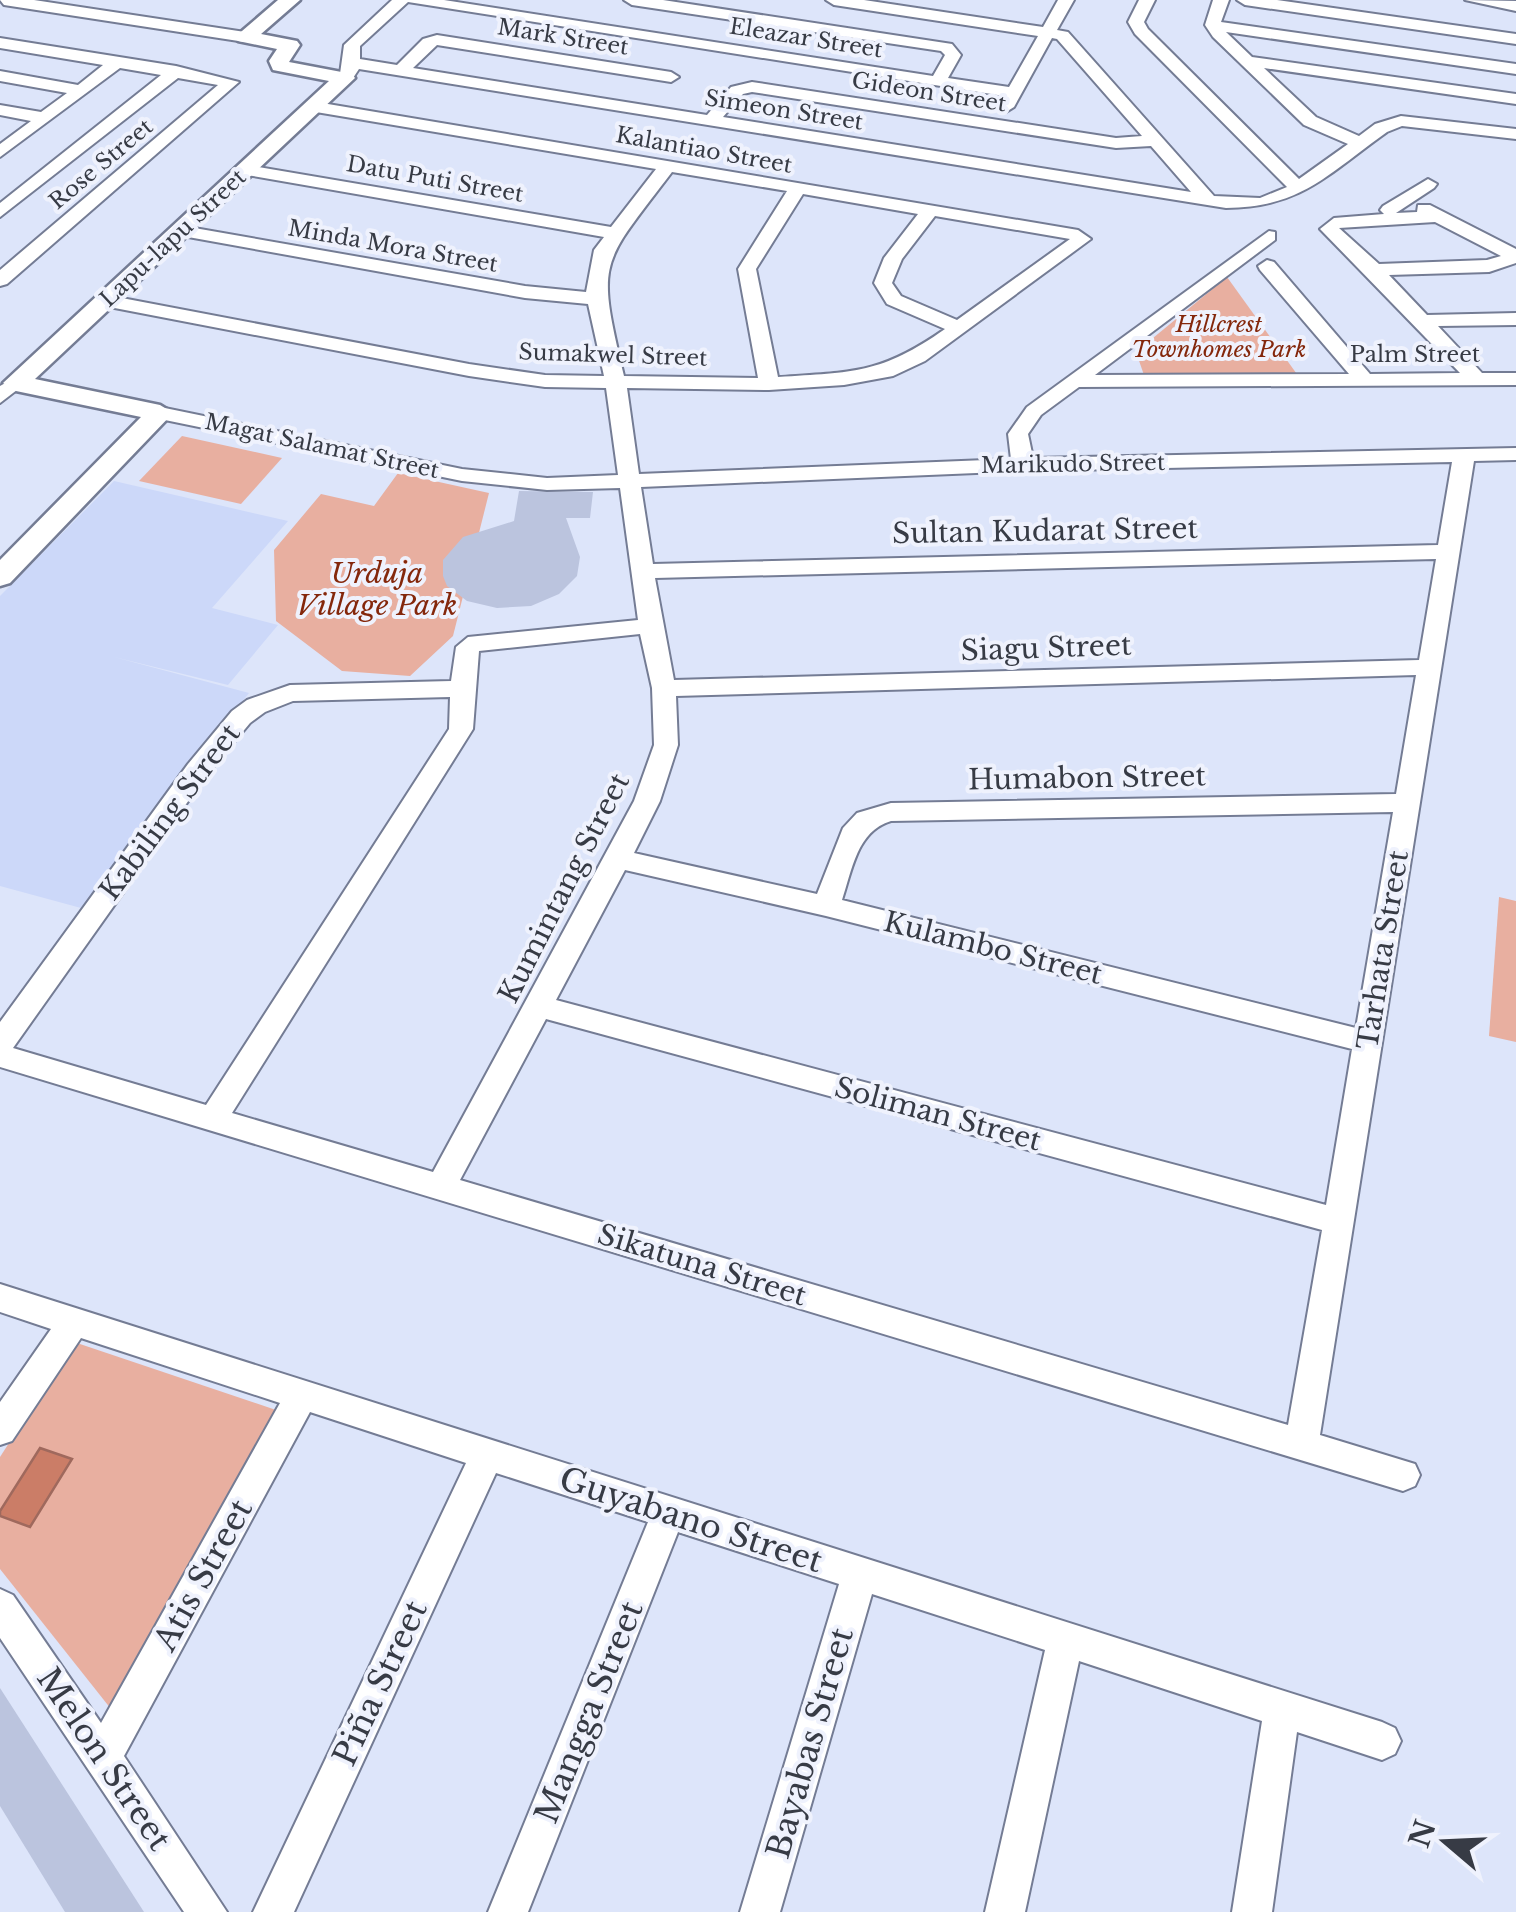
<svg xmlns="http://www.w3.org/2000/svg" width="1516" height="1912" font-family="'Libre Baskerville',serif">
<rect width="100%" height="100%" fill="#dde5fa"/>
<!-- built -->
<polygon fill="#ccd8f9" points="114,481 288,521 212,608 278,625 228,685 114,657 249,693 81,908 0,886 0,596"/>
<!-- green -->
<g fill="#e8afa0">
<polygon points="1227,277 1299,377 1145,378 1136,352"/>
<polygon points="182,436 282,458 241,504 139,481"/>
<polygon points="398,473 489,493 453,636 410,676 342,671 276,621 274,550 321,494 374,506"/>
<polygon points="1499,897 1516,901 1516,1042 1489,1036"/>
<polygon points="74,1342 276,1410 111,1709 0,1569 0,1457"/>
</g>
<!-- water -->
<polygon fill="#cb7d67" stroke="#9f695d" stroke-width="2.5" points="40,1448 72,1459 30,1527 0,1516 0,1511"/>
<!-- building -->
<g fill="#bbc4de">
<polygon points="519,491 593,492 590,518 566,518 580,557 577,576 559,594 531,606 497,608 467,601 447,586 443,576 443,560 463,537 514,521"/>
<polygon points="0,1688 144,1912 65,1912 0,1806"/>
</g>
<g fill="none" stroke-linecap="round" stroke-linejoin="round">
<defs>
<g id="minor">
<polygon points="0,0 34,0 245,32 253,37 245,42 4,5"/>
<path d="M392,0H444L933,76L945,55L941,51L632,5L624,0H663L952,44L961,55L948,78L1009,87L1038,36L834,5L826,0H864L1043,27L1058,0H1074L1057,30L1068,32L1214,196L1260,198L1287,187L1135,34L1128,22L1139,0H1155L1144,22L1148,29L1299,179L1348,144L1304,125L1213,37L1205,25L1213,0H1229L1221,22L1516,64V74L1226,32L1252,57L1516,94V104L1264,68L1316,117L1359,136L1375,124L1401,116L1516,129V139L1402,126L1387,132C1329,173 1301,208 1226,208L359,69L351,81H339L344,45ZM408,2L1004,96L998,107L1006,112L1014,107L1052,38L1057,39L1142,136L1116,138L752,82L731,87L707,115L413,68L437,45L671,82L679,77L671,72L437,35L423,39L397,65L360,59V46ZM752,92L1116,148L1151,146L1191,192L723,117L743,94Z"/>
<polygon points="1237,0 1277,0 1516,34 1516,44 1245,5"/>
<polygon points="1465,0 1516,1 1516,11"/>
<polygon points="0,38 176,66 239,82 7,284 0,286 0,270 218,85 178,78 0,217 0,203 161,75 120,68 0,157 0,144 31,121 0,115 0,105 41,112 67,93 0,81 0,71 78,85 103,65 0,48"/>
<path d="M316,102L1078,230L1091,239L925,361L893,376L844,385L769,390L627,388L639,474L1011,459L1008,434L1027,407L1269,231L1275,232V240L1095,375L1349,374L1260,270L1258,266L1267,260L1274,262L1370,374L1460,373L1320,229L1334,218L1384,214L1380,210L1383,206L1428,179L1437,184L1434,188L1396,213L1417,212L1418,205H1430L1516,249V263L1489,272L1389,275L1427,315L1516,313V325L1438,326L1482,373H1516V385L1079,387L1041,415L1028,434L1033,458L1516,448V460L1474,461L1320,1435L1415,1464L1420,1475L1415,1486L1403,1491L0,1067V1022L188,764L232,711L247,700L290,685L451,681L456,647L468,637L638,620L620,488L547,490L462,481L160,419L150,413L160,407L462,469L547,478L618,475L606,388L545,387L469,376L99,305V297L106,295L469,364L545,375L604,376L588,304L525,298L177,235L174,231L183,226L525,286L586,292L594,250L604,237L247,175L238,170L247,165L611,227L656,169L310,111L308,107ZM672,172L787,191L738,269L758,378L624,376C596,258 600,267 672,172ZM803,194L918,214L884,258L874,283L887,304L945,329C881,374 854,372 778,377L756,269ZM935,216L1070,239L957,320L901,296L892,283L902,259ZM1435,222L1501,256L1487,260L1379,264L1339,228ZM1452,462L1438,545L653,564L641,487L1023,471ZM1436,559L1419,660L674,680L655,578ZM640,634L652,688L654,745L634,801L433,1172L232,1113L473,729L479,651ZM1416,675L1396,794L891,803L857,813L843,828L817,894L634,853L660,801L678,745L676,696ZM450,697L449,729L206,1105L13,1048L206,776L250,723L265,712L293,701ZM1393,812L1356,1028L842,900C852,870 857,831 891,821ZM625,870L826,916L1352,1049L1326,1205L556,1000ZM546,1019L1322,1230L1288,1425L460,1180Z"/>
<polygon points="16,377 26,383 0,403 0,386"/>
<polygon points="0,1284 1382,1722 1395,1728 1401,1741 1395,1754 1382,1760 1297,1732 1272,1912 1232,1912 1262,1721 1079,1661 1025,1912 985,1912 1045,1650 872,1594 780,1912 740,1912 839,1584 678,1532 528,1912 488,1912 648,1522 496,1473 294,1912 253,1912 466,1463 310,1412 124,1756 227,1912 184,1912 0,1638 0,1589 13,1595 101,1723 280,1403 81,1338 12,1441 0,1445 0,1402 51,1329 0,1312"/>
</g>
<polygon id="tertiary" points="278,0 300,0 261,34 297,41 300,45 289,62 352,74 355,78 35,379 160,405 173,413 10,583 0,586 0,560 141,417 16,391 3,383 329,81 273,70 269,61 277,49 238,41 235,37"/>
</defs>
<!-- minor casing -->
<use href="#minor" stroke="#747c94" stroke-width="4"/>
<!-- tertiary casing -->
<use href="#tertiary" stroke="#747c94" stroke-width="5"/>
<!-- minor -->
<use href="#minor" fill="#fff" fill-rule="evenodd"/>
<!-- tertiary -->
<use href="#tertiary" fill="#fff" fill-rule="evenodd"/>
</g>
<g text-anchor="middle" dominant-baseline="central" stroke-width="8" stroke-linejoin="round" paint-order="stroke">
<!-- far-street labels -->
<g font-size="22" fill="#373b45" stroke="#eff2fd">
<text transform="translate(563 37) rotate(9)">Mark Street</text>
<text transform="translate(806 38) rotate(9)">Eleazar Street</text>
<text transform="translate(929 92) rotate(9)">Gideon Street</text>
<text transform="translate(784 110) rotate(9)">Simeon Street</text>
<text transform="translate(704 150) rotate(10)">Kalantiao Street</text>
<text transform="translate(101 164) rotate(-40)">Rose Street</text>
<text transform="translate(435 179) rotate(10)">Datu Puti Street</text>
<text transform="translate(173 238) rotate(-43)">Lapu-lapu Street</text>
<text transform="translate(393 246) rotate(10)">Minda Mora Street</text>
<text x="1415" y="354">Palm Street</text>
<text transform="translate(613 355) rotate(2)">Sumakwel Street</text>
<text transform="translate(322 446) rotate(12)">Magat Salamat Street</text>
<text transform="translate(1073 464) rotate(-1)">Marikudo Street</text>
</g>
<!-- far-park labels -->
<g font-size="22" font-style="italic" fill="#84270b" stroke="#eff2fd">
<text x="1219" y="324">Hillcrest<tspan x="1219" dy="25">Townhomes Park</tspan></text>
</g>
<!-- street labels -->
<g font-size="28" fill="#373b45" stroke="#eff2fd">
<text transform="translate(1045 531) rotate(-1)">Sultan Kudarat Street</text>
<text transform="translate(1046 648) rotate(-2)">Siagu Street</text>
<text transform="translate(1087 778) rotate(-1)">Humabon Street</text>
<text transform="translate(170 812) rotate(-53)">Kabiling Street</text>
<text transform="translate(564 888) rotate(-63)">Kumintang Street</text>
<text transform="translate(993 948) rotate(14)">Kulambo Street</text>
<text transform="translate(1383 950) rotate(-81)">Tarhata Street</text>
<text transform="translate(938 1114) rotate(15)">Soliman Street</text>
<text transform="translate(702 1265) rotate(17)">Sikatuna Street</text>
</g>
<!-- park labels -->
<g font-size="28" font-style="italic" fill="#84270b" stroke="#eff2fd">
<text x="377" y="573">Urduja<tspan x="377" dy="32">Village Park</tspan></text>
</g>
<!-- near-street labels -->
<g font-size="32" fill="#373b45" stroke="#eff2fd">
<text transform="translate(691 1520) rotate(18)">Guyabano Street</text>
<text transform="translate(203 1575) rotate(-61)">Atis Street</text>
<text transform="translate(380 1683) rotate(-65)">Piña Street</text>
<text transform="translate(589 1712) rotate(-68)">Mangga Street</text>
<text transform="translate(810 1743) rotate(-74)">Bayabas Street</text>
<text transform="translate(104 1759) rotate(56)">Melon Street</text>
</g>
</g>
<!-- north arrow -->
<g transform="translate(1446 1842) rotate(289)" stroke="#eff2fd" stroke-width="8" paint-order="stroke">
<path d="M0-8L18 38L0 25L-18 38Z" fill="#373b45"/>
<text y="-15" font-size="28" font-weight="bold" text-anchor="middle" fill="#373b45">N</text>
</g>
</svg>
